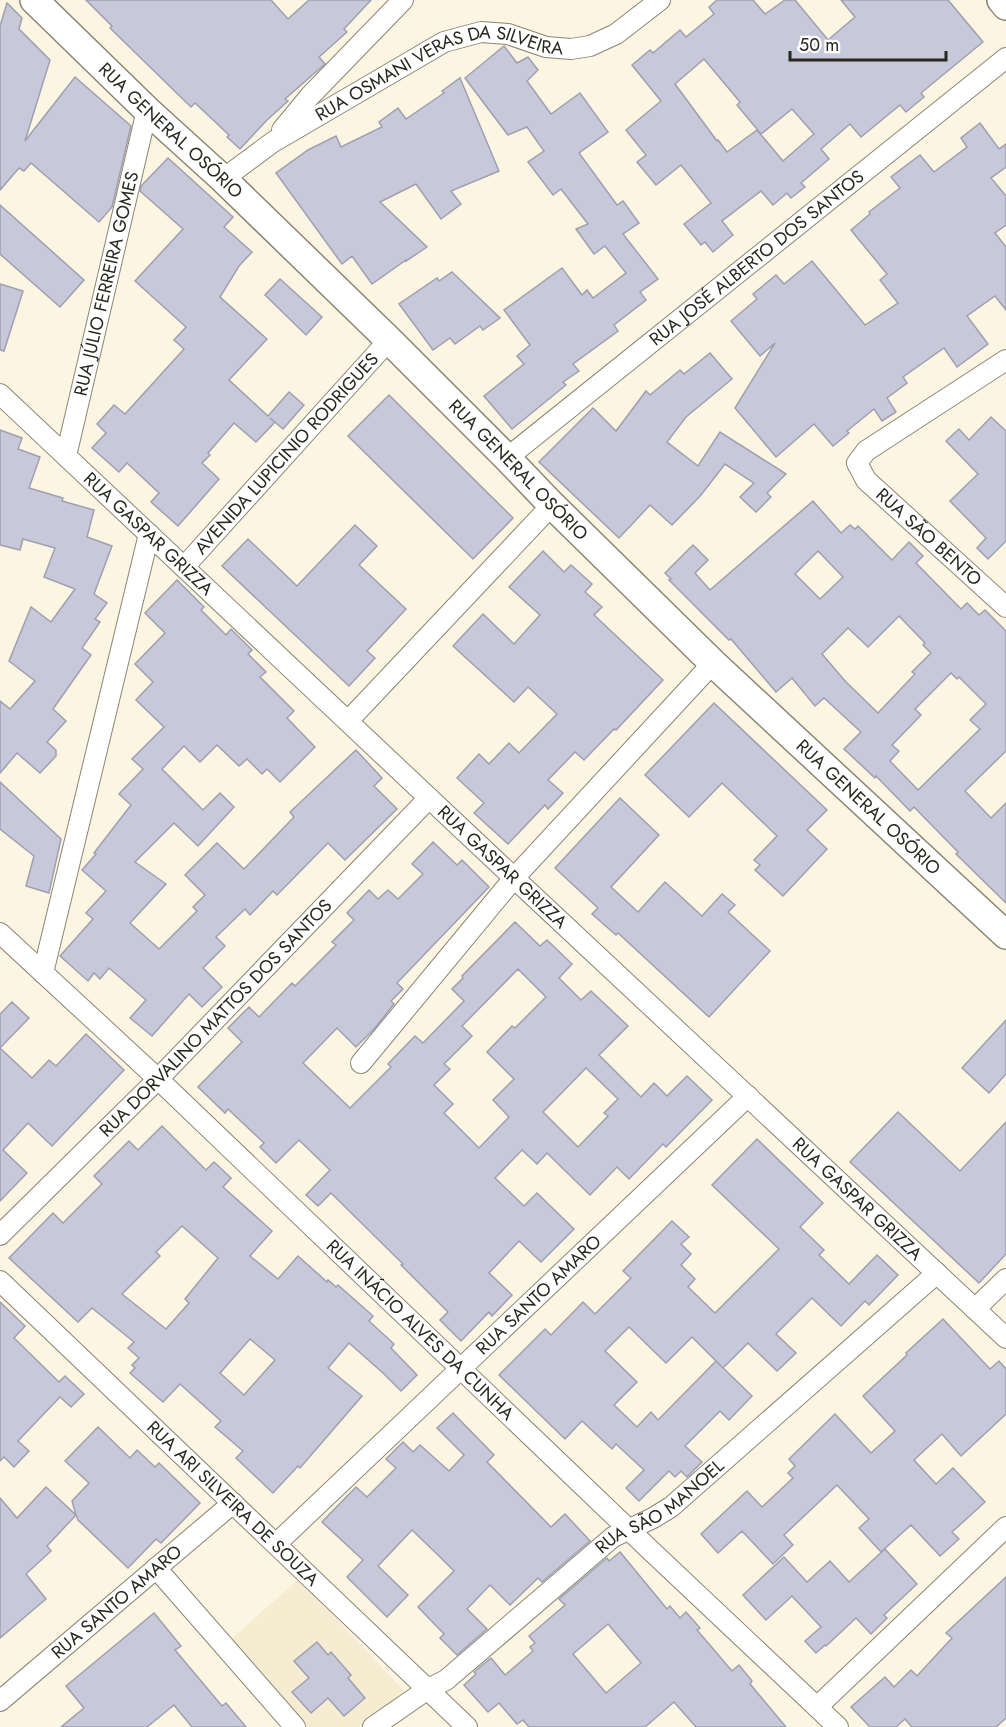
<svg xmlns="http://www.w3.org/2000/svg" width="1006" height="1727" font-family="Jost,sans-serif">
<rect width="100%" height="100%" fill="#fbf5e2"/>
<!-- built -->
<polygon fill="#f5ecd1" points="299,1579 404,1691 360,1727 305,1727 230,1640"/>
<!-- building -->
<g fill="#c8c8db" stroke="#9f9fb1" stroke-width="1.5" fill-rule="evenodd">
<polygon points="86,0 271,0 288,19 309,0 371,0 344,29 347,32 319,57 325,64 285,99 288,101 267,120 240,149 227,137 229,135 195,103 191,107 110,28 112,26"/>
<path d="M717,0H753L765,14L785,0H795L828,40L855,17L841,0H948L983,42L921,93L924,97L906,112L900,105L861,137L850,124L821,149L829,159L801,183L805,187L791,198L787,193L773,205L761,191L722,221L733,235L713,252L705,242L701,245L684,224L711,203L681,165L656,185L637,162L646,155L626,130L661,101L632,65L650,50L653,53L680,30L686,37L714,14L709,7ZM704,59L740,102L737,105L761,134L792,109L814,134L783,161L757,130L727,152L718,140L717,141L675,84Z"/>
<polygon points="7,3 22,18 19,29 50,60 25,141 75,77 131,126 112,207 99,222 31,163 24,171 19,168 0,190 0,26"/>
<polygon points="504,46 517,63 528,57 538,70 527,81 551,114 580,93 608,132 579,153 617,205 623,201 639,223 623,234 658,279 640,292 646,300 614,325 618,331 573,364 579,371 563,382 566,385 512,429 484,396 524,364 517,356 530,345 504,310 562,268 582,295 587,290 593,298 626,273 605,246 594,254 576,229 588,224 561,189 553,195 528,162 544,151 527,127 508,135 465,78"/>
<polygon points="460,78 499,171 451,191 461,204 441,219 416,184 380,202 427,247 406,261 406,260 372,284 352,256 342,264 276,173 308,150 336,136 341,147 382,127 379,122 398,108 406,119 444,93 442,91"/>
<polygon points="980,123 999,149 1006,144 1006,167 991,178 1006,196 1006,225 995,233 1006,247 1006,310 995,296 967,316 988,344 957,367 944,348 903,377 907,383 887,398 896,412 882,421 874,409 847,431 849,433 833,446 814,424 776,457 735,408 775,343 760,356 731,321 757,299 753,294 776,275 784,284 812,261 865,325 898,303 880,280 887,274 851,230 870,214 869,212 900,188 891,177 920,155 934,172 967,147 961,138"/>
<polygon points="168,158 233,217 224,227 252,252 239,266 220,297 267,339 229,380 268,416 289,392 304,405 283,429 270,418 275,422 256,442 234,423 208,453 210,455 202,463 219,479 178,526 151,502 159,493 127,463 119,472 92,448 106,433 97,424 114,405 125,414 184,349 174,340 186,327 135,281 183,229 140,191 141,186"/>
<polygon points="0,205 84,280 60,307 0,254"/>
<polygon points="452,272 500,318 483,330 480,326 455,344 450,338 433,350 399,304 437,278 439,281"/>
<polygon points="280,279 322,317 306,335 265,295"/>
<polygon points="0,284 23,291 4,351 0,350"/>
<polygon points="710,353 732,379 686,417 667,442 698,466 720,432 786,474 767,493 771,497 756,512 740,497 754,483 725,464 701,495 672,525 650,505 619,538 539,462 593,408 616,431 646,391 650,395 680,370 684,374"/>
<polygon points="389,395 513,518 473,559 348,436"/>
<polygon points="991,417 1006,431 1006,541 988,559 977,548 986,538 950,501 978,474 946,441 959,429 969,440"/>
<polygon points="0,430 22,438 18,449 40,457 29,488 63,498 62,501 94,510 87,537 112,546 94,594 107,603 95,619 100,622 82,648 91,655 53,709 66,721 47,742 56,750 56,756 40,773 17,753 0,773 0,701 10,709 35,681 9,661 31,607 51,622 75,589 44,577 55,548 23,539 20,550 0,545"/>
<path d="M813,501L841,533L850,525L855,529L858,526L892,560L909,542L923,556L916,563L961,609L967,603L979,615L985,610L1006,631V751L965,791L991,818L1006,803V903L956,854L958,852L914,807L910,811L876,776L875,778L844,749L861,732L824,698L815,706L792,678L776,692L731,639L729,640L669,580L671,579L665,573L693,545L708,560L695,573L710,590ZM818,551L843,577L820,599L795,574ZM899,616L925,643L923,645L931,653L912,672L915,674L878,713L846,682L822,654L848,628L868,647ZM951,673L957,679L959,677L986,704L970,720L980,729L918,790L890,761L899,751L892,745L921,715L915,709Z"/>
<polygon points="355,525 377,546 359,565 406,609 367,651 375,658 349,686 222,566 248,539 297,586"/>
<polygon points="543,551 564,572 571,565 592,584 585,592 602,607 594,615 663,680 616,730 614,729 584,760 575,752 548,780 563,793 548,809 545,805 508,844 474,813 484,803 457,778 479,754 489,764 509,743 519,753 557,714 528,687 514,702 453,646 483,614 514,644 540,615 509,587"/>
<polygon points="177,580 204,607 201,610 226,635 231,629 252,650 248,654 266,672 260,677 294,711 287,718 315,747 280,782 267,769 262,774 247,759 239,766 217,745 200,762 184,746 162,769 203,810 220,793 234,807 198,846 174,823 135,862 166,884 130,923 159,949 197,911 193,907 205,895 185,875 217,843 244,869 294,817 290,812 356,750 382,778 374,786 397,809 345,860 328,843 277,895 273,891 250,915 245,909 216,937 225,946 203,968 222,987 202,1007 189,994 152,1036 130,1018 146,1000 109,968 100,979 94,973 88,981 60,956 93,919 86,913 106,891 82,870 96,854 94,853 131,805 119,794 143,769 132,759 164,727 136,700 153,682 135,664 165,633 145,613"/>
<polygon points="714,703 827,810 807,830 827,849 783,896 755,870 760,865 754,860 777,836 722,783 689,817 645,775"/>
<polygon points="0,782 61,839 49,893 26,886 34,856 0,829"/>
<polygon points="620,798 659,835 611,887 638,912 665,882 702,916 722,894 735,905 728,912 770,951 709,1017 618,933 616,935 592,914 598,908 555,868"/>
<path d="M433,842L457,865L462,860L489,887L397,983L403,989L391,1001L394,1004L374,1029L356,1047L337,1028L303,1063L350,1108L391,1067L388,1064L415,1036L423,1043L464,1001L452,989L463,978L462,976L515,922L540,946L547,940L572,964L559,978L581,1000L591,991L628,1026L599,1055L641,1097L654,1083L667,1096L687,1076L712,1100L666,1147L663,1144L629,1179L617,1167L590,1195L547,1153L537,1164L522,1150L495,1178L524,1206L537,1193L574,1229L541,1262L519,1241L489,1273L512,1295L492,1316L489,1312L461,1341L440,1320L448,1312L401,1265L403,1264L331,1193L318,1206L306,1195L330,1170L299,1140L276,1163L260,1147L264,1143L228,1109L225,1113L198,1087L242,1042L228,1028L249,1007L259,1017L292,983L295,986L336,945L332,942L354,920L347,913L369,890L378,899L388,890L398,899L423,874L412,864ZM518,969L546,997L515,1028L512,1026L487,1052L514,1079L493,1100L509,1117L479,1148L444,1113L453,1104L434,1085L450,1069L444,1064L472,1036L462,1026ZM586,1068L618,1099L604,1113L608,1116L578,1147L543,1112Z"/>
<polygon points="12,1002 29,1018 0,1048 32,1078 49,1060 56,1066 86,1034 124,1070 52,1146 28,1123 3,1150 27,1173 0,1201 0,1014"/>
<polygon points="1006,1020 1006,1074 989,1093 962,1068"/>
<polygon points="898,1112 960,1171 1006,1122 1006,1254 979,1283 850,1162"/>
<path d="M162,1126L206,1170L214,1162L231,1178L223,1187L272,1231L250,1256L278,1279L298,1256L327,1282L328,1280L336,1287L338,1285L373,1316L369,1321L394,1344L391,1348L417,1375L401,1391L383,1373L349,1343L328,1368L362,1396L300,1468L298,1466L273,1493L236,1458L243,1451L215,1427L221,1421L180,1384L163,1402L130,1373L135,1368L132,1365L139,1358L128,1348L134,1342L92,1308L78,1322L9,1258L53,1213L63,1223L102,1184L94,1176L129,1141L138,1150ZM182,1226L218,1258L185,1299L189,1303L166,1329L122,1294L160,1256L156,1252ZM250,1339L275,1360L244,1395L220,1373Z"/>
<polygon points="757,1139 823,1203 800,1227 824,1250 819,1255 849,1284 877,1255 898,1275 869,1305 865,1301 841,1326 812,1298 776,1334 796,1353 777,1371 748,1343 723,1368 692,1337 666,1363 629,1327 605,1351 637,1382 614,1405 637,1427 651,1412 658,1420 716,1361 752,1396 729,1420 720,1411 685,1446 702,1462 687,1477 681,1471 675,1477 669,1471 639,1501 626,1488 644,1470 616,1444 612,1449 582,1421 565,1439 499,1375 545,1329 551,1335 583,1302 595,1314 631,1278 623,1271 672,1221 689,1237 681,1244 691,1254 681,1265 695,1279 688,1287 715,1313 779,1249 712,1185"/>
<polygon points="0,1302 25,1326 14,1338 59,1382 65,1376 84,1394 71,1407 60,1397 38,1420 18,1441 29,1451 14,1467 4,1457 0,1461"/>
<polygon points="943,1319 990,1369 999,1361 1006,1369 1006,1414 961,1456 942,1434 914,1460 936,1484 953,1468 985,1502 952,1532 959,1539 940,1556 911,1525 881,1552 859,1528 869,1519 837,1485 784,1535 793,1545 773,1564 742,1531 718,1553 701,1534 747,1491 762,1507 793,1478 788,1473 795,1466 789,1459 835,1414 871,1453 895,1431 863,1396 907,1355 906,1353"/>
<polygon points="453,1413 494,1455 487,1462 551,1527 565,1514 590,1541 542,1582 538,1578 510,1605 490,1585 467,1609 487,1629 457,1655 440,1638 444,1634 418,1607 454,1571 438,1555 412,1530 378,1566 408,1595 387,1617 347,1577 363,1560 322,1522 356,1487 367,1497 396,1468 386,1459 403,1442 413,1452 420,1445 449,1471 464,1455 437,1428"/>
<polygon points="98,1427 130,1458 137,1450 155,1467 159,1463 200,1503 161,1543 156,1539 128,1568 78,1520 76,1515 47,1546 51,1551 26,1574 46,1599 0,1638 0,1498 17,1518 46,1487 76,1515 72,1501 89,1483 65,1461"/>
<polygon points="885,1549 917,1584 884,1615 887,1618 871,1634 856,1618 826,1646 825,1645 816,1653 805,1641 821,1627 792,1596 766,1620 743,1595 784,1557 807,1582 830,1561 849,1582"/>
<path d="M620,1552L667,1609L670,1606L680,1618L686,1612L700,1628L697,1630L732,1671L739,1665L752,1681L750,1684L786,1727H696L674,1702L645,1727H529L523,1720L517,1724L499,1703L488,1712L464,1685L476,1674L474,1672L491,1658L505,1675L533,1651L530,1647L535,1643L529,1636L565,1605L559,1599L607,1558L609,1561ZM608,1624L641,1663L606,1693L573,1654Z"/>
<polygon points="1006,1577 1006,1718 996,1727 912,1727 905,1719 896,1727 870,1727 851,1707 885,1677 894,1687 911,1670 917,1676 952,1638 946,1633"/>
<polygon points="154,1613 181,1646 175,1650 222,1706 226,1703 246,1727 192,1727 174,1705 147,1727 61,1727 84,1708 66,1686"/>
<polygon points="317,1642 328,1655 331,1652 351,1675 348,1678 365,1698 344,1716 328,1698 311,1713 292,1692 309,1678 294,1661"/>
</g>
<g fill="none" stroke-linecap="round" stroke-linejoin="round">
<defs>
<g id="street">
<polyline points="282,130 310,96 403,0"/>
<path id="s1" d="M223,179L273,142L444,42L481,32L508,34L546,47L571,49L590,46L616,34L660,0"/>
<path id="s2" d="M1006,360L866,451L857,463L866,480L1006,607"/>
<path id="s3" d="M0,394L514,878L1006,1338"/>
<path id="s4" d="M66,456L147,110"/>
<path id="s5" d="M507,458L1006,58"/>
<path id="s6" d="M184,567L389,340"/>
<polyline points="348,721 552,505"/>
<path id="s7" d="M0,933L158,1079L647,1547L838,1727"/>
<polyline points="43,973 149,534"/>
<polyline points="361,1063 514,878 713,663"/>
<path id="s8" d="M0,1235L158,1079L429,798"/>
<path id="s9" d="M0,1281L467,1727"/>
<polyline points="975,1309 1006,1279"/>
<path id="s10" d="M276,1544L748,1096"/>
<polyline points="156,1568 295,1727"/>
<path id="s11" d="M0,1701L233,1503"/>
<polyline points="817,1707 1006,1527"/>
<path id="s12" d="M373,1727L428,1689L446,1680L613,1537L653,1518L671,1507L937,1273"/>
</g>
<g id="secondary">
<path id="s13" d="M34,0L147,110L223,179L389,340L507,458L552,505L713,663L1006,935"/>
<polyline points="1001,0 1006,6"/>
</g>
</defs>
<!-- street casing -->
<use href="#street" stroke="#8b8574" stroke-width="22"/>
<!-- secondary casing -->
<use href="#secondary" stroke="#8b8574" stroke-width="30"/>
<!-- street -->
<use href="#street" stroke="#fff" stroke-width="20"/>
<!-- secondary -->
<use href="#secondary" stroke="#fff" stroke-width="27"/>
</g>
<g text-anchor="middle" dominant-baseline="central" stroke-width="4.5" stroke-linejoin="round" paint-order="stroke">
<!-- street labels -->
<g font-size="18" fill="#292720" stroke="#fff">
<text stroke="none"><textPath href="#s1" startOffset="248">RUA OSMANI VERAS DA SILVEIRA</textPath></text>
<text stroke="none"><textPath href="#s13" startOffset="189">RUA GENERAL OSÓRIO</textPath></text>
<text stroke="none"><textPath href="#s5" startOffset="320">RUA JOSÉ ALBERTO DOS SANTOS</textPath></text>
<text stroke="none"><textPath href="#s4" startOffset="177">RUA JÚLIO FERREIRA GOMES</textPath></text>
<text stroke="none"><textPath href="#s6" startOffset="153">AVENIDA LUPICINIO RODRIGUES</textPath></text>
<text stroke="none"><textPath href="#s13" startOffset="675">RUA GENERAL OSÓRIO</textPath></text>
<text stroke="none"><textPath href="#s3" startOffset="204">RUA GASPAR GRIZZA</textPath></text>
<text stroke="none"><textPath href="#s2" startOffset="286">RUA SÃO BENTO</textPath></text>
<text stroke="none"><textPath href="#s13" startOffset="1161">RUA GENERAL OSÓRIO</textPath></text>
<text stroke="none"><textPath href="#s3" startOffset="690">RUA GASPAR GRIZZA</textPath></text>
<text stroke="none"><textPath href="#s8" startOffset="306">RUA DORVALINO MATTOS DOS SANTOS</textPath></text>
<text stroke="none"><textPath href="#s3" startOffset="1176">RUA GASPAR GRIZZA</textPath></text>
<text stroke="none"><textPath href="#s10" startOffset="362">RUA SANTO AMARO</textPath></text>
<text stroke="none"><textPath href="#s7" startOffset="578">RUA INÁCIO ALVES DA CUNHA</textPath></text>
<text stroke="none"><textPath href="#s9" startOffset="322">RUA ARI SILVEIRA DE SOUZA</textPath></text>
<text stroke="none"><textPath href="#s12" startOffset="363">RUA SÃO MANOEL</textPath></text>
<text stroke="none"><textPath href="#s11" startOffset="153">RUA SANTO AMARO</textPath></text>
</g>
</g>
<!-- scale -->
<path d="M790 51v9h156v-9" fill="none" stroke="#292720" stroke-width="3"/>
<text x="799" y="51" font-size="18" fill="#292720" stroke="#ffffff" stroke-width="4.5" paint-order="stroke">50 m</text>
</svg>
